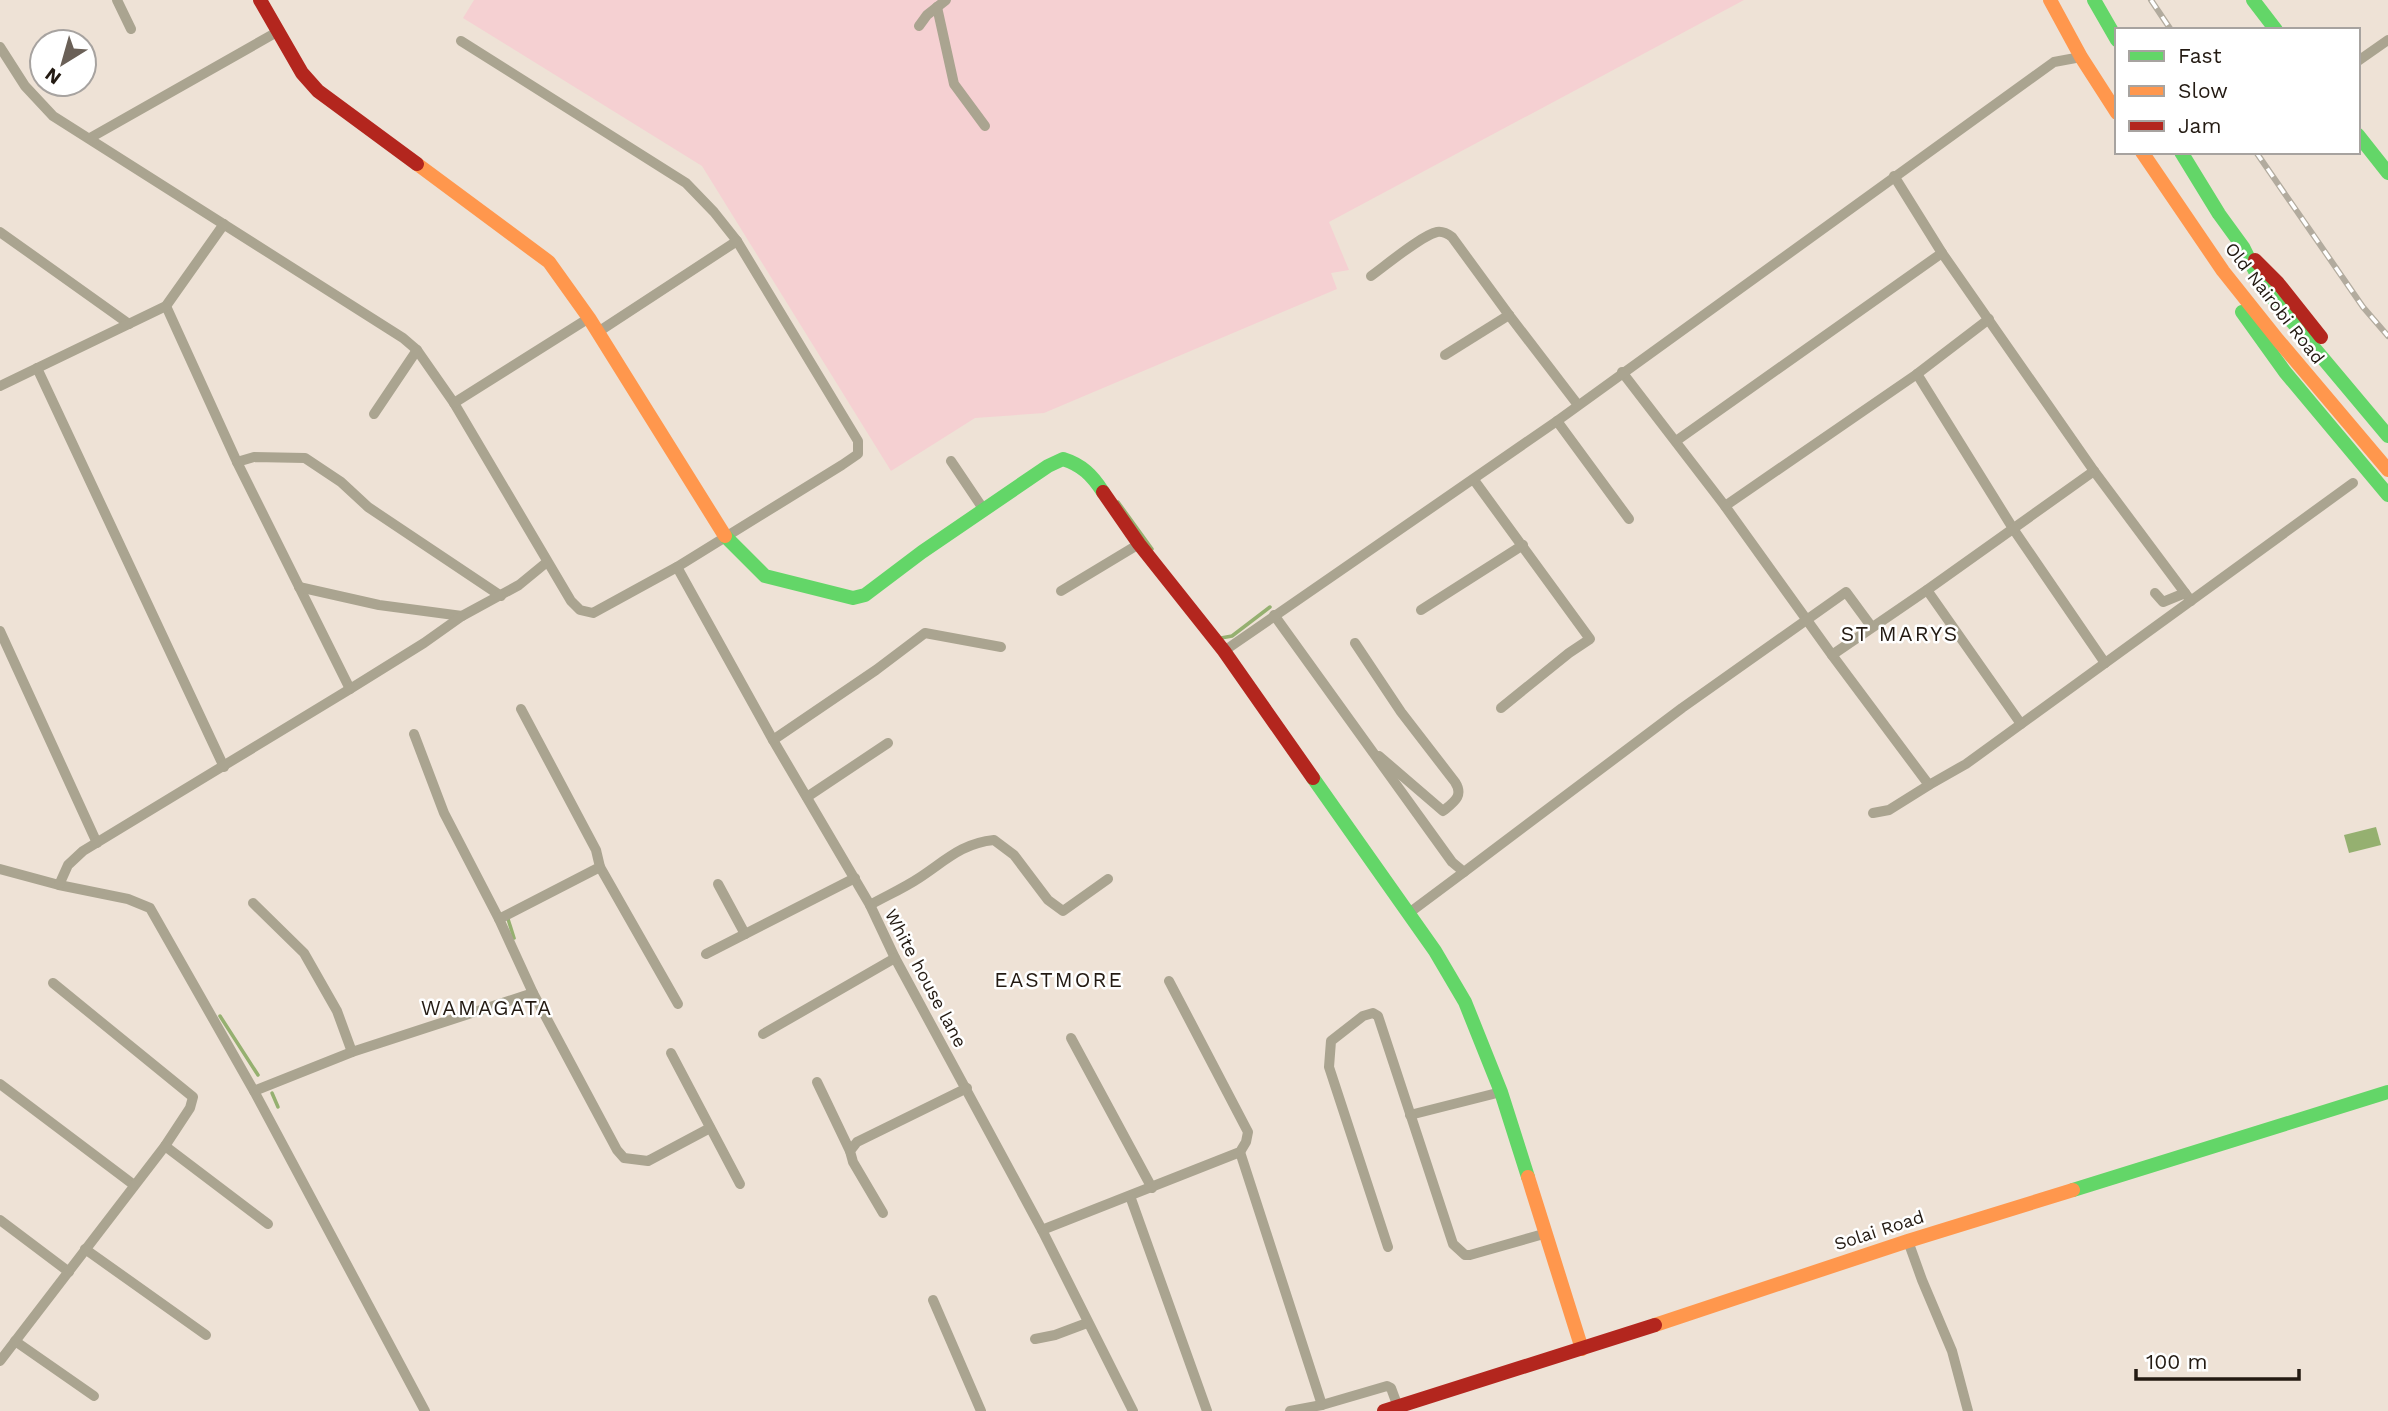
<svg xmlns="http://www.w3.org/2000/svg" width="2388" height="1411" font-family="'Work Sans',sans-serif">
<rect width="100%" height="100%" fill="#eee2d6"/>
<!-- green -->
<polygon fill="#f5d0d2" points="474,0 1744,0 1329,222 1349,270 1331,273 1337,289 1044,413 975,418 891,471 702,166 463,18"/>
<!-- water -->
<polygon fill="#95b070" points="2376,827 2381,845 2349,853 2344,835"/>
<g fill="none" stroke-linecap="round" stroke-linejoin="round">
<!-- stream -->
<g stroke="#95b070" stroke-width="3.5">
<polyline points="1118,502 1152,549"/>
<polyline points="1221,638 1232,636 1270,607"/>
<polyline points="508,919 514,938"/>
<polyline points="220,1016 258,1075"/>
<polyline points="272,1093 278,1107"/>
</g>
<!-- street -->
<g stroke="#aaa490" stroke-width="10">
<polyline points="117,0 131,29"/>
<polyline points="937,7 954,84 985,126"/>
<polyline points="919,26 927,15 946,0"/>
<polyline points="0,47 25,86 53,116 403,338 417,350 454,403 571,601 580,610 593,613 677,567 842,465 858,454 858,441 737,241 714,212 686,183 461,41"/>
<polyline points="2358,61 2388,40"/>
<polyline points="90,138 277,32"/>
<polyline points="1894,176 1942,253 2094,471 2191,601"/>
<polyline points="0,232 129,324"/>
<path d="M1371,276C1385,266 1422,235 1437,232C1443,231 1448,234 1452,237L1509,315L1578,405"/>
<polyline points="166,306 237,462 350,689"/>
<polyline points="598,332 737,241"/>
<polyline points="1445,355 1509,315"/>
<polyline points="37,368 224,767"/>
<polyline points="1622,372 1725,506 1832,655 1929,785 1966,764 2353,483"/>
<polyline points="1917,374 2014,530 2105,663"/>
<polyline points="0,386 166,306 224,224"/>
<polyline points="454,403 589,318"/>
<polyline points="374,414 417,350"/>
<polyline points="1557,421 1629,519"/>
<polyline points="1676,441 1942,253"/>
<polyline points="951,461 984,510"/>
<polyline points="237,462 254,457 305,458 341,482 368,507 501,596"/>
<polyline points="1474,480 1590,639 1569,653 1501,708"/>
<polyline points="1725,506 1917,374 1989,319"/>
<polyline points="677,567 773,740 870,905 895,958 1042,1230 1133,1411"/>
<polyline points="299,587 379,605 462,616"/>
<polyline points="1927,590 2021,724"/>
<polyline points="1061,591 1139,544"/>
<polyline points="2155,593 2163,602 2185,593"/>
<polyline points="1421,610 1523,545"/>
<polyline points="1274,615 1452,862 1464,872 1682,708 1846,592 1871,626"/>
<polyline points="0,631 97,843"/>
<path d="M1355,643L1401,712L1455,782C1464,796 1454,802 1443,811L1379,756"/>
<polyline points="1224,651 1557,421 2054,62 2081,57"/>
<polyline points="1832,655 1927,590 2094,471"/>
<polyline points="414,734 444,813 499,919 533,993 617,1150 624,1158 648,1161 710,1128"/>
<polyline points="773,740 876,670 925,633 1001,647"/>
<polyline points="807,797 888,743"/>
<polyline points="1873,813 1889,810 1929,785"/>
<polyline points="600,867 678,1004"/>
<polyline points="0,869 59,885 128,899 150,908 254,1091 425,1411"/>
<polyline points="718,884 745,934"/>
<polyline points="59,885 68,865 83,851 350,689 424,643 462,616 519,585 547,562"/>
<polyline points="253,903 304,953 337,1011 352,1052"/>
<path d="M870,905C886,896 904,888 919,878C945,861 962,843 994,840L1014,855L1048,900L1063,911L1108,879"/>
<polyline points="1409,913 1464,872"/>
<polyline points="499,919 600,867 596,850 521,709"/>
<polyline points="706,954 855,878"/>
<polyline points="763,1034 895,958"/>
<polyline points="1071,1038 1152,1188"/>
<polyline points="671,1053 740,1184"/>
<polyline points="817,1082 850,1151"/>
<polyline points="0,1084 134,1185"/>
<polyline points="254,1091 352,1052 533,993"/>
<polyline points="1410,1115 1501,1092"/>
<polyline points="165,1146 268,1224"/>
<polyline points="1240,1152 1322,1405"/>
<polyline points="1130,1196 1207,1411"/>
<polyline points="883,1213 853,1162 850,1151 857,1142 967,1088"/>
<polyline points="0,1220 69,1272"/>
<polyline points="1042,1230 1240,1152 1246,1142 1248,1132 1169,981"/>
<polyline points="1908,1241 1922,1280 1952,1351 1968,1411"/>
<polyline points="1388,1247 1329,1067 1331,1041 1363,1016 1373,1013 1378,1016 1453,1244 1465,1255 1470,1255 1547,1233"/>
<polyline points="85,1249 206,1335"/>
<polyline points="933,1300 981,1411"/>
<polyline points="1035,1339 1055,1335 1087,1323"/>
<polyline points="15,1341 94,1396"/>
<polyline points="0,1361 165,1146 190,1108 193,1097 53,983"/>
<polyline points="1290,1411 1322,1405 1387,1386 1391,1388 1398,1407"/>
</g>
<!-- fast -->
<g stroke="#63d668" stroke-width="14">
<polyline points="2094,0 2117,40"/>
<polyline points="2253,0 2276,30"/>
<polyline points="2358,135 2388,173"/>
<polyline points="2181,152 2219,214 2243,247 2263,287 2388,436"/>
<polyline points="2242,312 2285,372 2388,495"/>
<path d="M725,536L765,576L853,598L865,595L922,552L1048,466L1063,459C1082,465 1092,475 1103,492"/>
<polyline points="1313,778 1435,951 1465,1002 1501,1092 1528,1177"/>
<polyline points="2073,1190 2388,1092"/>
</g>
<!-- slow -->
<g stroke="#ff974d" stroke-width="14">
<polyline points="2050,0 2081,57 2117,113"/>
<polyline points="2142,152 2223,271 2278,340 2388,470"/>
<polyline points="417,164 549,262 589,318 725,536"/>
<polyline points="1528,1177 1582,1349"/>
<polyline points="1655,1325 1908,1241 2073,1190"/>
</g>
<!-- jam -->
<g stroke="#b3261e" stroke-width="14">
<polyline points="260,0 302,73 318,91 417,164"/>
<polyline points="2255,260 2278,283 2321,337"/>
<polyline points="1103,492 1139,544 1224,651 1313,778"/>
<polyline points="1384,1411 1655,1325"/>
</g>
<defs>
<g id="rail">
<polyline points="2151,0 2171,30"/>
<polyline points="2256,152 2363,307 2388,336"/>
</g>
</defs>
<!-- rail casing -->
<use href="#rail" stroke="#b2ab9e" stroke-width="6"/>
<!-- rail -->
<use href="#rail" stroke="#fff" stroke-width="3.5" stroke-dasharray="10" stroke-linecap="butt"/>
</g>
<g text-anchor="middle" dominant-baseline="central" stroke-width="5" stroke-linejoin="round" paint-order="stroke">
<!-- street labels -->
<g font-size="18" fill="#231a12" stroke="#fff">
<text transform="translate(2275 303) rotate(52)">Old Nairobi Road</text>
<text transform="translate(926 978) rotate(62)">White house lane</text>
<text transform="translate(1879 1230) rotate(-18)">Solai Road</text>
</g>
<!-- quarter labels -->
<g font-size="21" letter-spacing="2" fill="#231a12" stroke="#fff">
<text x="1900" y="633">ST MARYS</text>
<text x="1059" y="979">EASTMORE</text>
<text x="487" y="1007">WAMAGATA</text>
</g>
</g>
<!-- legend -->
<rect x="2115" y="28" width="245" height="126" fill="#ffffff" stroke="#a7a3a0" stroke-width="2"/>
<rect x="2129" y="51" width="35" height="10" fill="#63d668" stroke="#a7a3a0" stroke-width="2"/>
<text x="2178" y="63" font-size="21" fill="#231a12">Fast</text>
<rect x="2129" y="86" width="35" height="10" fill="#ff974d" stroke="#a7a3a0" stroke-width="2"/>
<text x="2178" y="98" font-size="21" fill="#231a12">Slow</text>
<rect x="2129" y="121" width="35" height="10" fill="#b3261e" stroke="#a7a3a0" stroke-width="2"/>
<text x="2178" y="133" font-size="21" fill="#231a12">Jam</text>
<!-- north arrow -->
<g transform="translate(63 63) rotate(217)"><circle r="33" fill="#ffffff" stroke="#a7a3a0" stroke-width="2"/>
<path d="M0-5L12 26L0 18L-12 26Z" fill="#6a6057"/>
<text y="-10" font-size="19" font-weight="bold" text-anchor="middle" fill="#231a12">N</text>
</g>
<!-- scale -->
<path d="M2136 1369v10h163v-10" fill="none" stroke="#231a12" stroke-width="3.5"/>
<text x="2146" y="1369" font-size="21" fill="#231a12" stroke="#ffffff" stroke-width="5" paint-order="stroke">100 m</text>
</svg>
